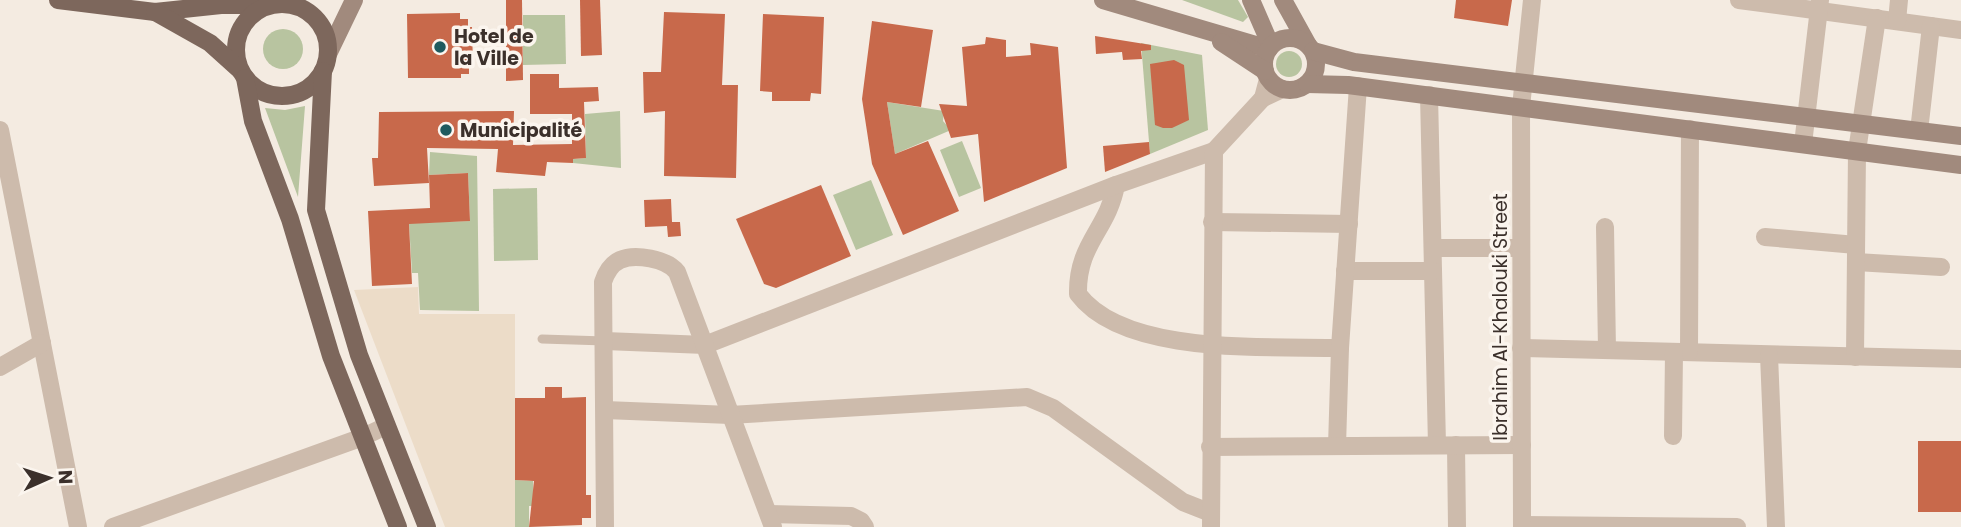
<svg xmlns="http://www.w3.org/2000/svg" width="1961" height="527" font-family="Poppins,sans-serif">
<rect width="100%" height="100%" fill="#f4ebe1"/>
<!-- green -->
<g fill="#b8c4a0">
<polygon points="1182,0 1238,0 1248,17 1243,22"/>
<polygon points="523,15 565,15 566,64 523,65"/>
<circle cx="283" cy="49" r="20"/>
<polygon points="1141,43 1202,55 1208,130 1150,154"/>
<circle cx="1289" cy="64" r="13"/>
<polygon points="887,102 944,111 943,121 951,130 895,154"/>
<polygon points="305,106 298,197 265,108 285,110"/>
<polygon points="620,111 621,168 573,163 573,159 586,158 585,114"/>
<polygon points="962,141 981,188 959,197 940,150"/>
<polygon points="430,152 477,156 479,311 420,310 418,273 412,273 409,223 470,221 468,173 429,175"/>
<polygon points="871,180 893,235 856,250 833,195"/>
<polygon points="537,188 538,260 494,261 493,189"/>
<polygon points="515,480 533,481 534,506 529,506 529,527 515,527"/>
</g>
<!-- plaza -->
<polygon fill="#ecdcc8" points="418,287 419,314 515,314 515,527 445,527 354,290"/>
<!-- building -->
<g fill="#c8694b">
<polygon points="506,0 522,0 523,80 506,81"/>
<polygon points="580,0 600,0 602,55 581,56"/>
<polygon points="1456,0 1512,0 1508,26 1454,18"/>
<polygon points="664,12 725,14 722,85 738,85 736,178 664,176 665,111 644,113 643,72 661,72"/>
<polygon points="460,13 460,19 468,19 468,27 472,27 473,66 469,66 469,74 461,74 461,78 408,78 407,14"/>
<polygon points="763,14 824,17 821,94 811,93 810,101 772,101 772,92 760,91"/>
<polygon points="872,21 933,30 921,107 887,102 895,154 928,141 959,211 903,235 872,164 862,99"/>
<polygon points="1095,36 1151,45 1151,50 1141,51 1142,59 1123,60 1122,52 1096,54"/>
<polygon points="986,37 1006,40 1006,57 1031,55 1030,43 1058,47 1067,168 984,202 978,134 951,138 939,104 967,106 962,47 985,44"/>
<polygon points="1174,60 1184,65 1189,120 1172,128 1163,128 1155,125 1150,64"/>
<polygon points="530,74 559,74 559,88 598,87 599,101 584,102 586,158 573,159 573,163 547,162 545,176 496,172 498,149 427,148 429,183 374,186 372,158 378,158 379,112 514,111 513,145 572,144 572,114 530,114"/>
<polygon points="1149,142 1150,154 1105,172 1103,146"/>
<polygon points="468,173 470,221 409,224 412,284 372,286 368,211 430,208 429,175"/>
<polygon points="821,185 851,256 776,288 764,284 736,219"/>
<polygon points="671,199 672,222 680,222 681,236 668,237 667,226 645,227 644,200"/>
<polygon points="545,387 562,387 562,398 586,397 586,495 591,495 591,518 582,518 582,525 529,527 534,481 515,480 515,398 545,398"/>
<rect x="1918" y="441" width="43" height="71"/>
</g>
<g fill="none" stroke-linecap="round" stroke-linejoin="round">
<!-- lane -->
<polyline stroke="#cdbbac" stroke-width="9" points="542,339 605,341"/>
<!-- street -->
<g stroke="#cdbbac" stroke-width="18">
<polyline points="1739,0 1961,30"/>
<polyline points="1897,21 1899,0"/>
<polyline points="1268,79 1263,98 1282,89"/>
<polyline points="1429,95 1437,445"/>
<polyline points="0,130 78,527"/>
<polyline points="1919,131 1931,26"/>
<polyline points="1803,144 1820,0"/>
<path d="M1116,185C1108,230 1077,243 1078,294C1124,356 1269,346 1340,348"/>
<polyline points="1212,222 1349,224"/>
<polyline points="1605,227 1607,350"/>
<polyline points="1765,237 1856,245"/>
<polyline points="1433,248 1521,248"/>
<polyline points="1856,262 1941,267"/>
<polyline points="1345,271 1433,271"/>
<polyline points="605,341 705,345 1116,185 1214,151"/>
<polyline points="1521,348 1961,359"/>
<polyline points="1689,352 1690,129"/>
<polyline points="1769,355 1776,527"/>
<polyline points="1855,357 1857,151 1877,18"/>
<polyline points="0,367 42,343"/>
<polyline points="605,410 730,415 1027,397 1053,408 1183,502 1211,513"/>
<polyline points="1673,436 1674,352"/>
<polyline points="1456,445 1457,527"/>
<polyline points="1337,446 1340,348 1358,86"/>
<polyline points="1210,447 1522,445"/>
<polyline points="769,514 851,516 861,521 865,527"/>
<polyline points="1522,525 1737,527"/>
<polyline points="113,527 363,437 386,426"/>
<path d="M605,527L603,282C606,273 611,264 620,260C635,253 667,259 677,272L773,527"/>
<polyline points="1211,527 1214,151 1263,98"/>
<polyline points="1522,527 1521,107 1532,0"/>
</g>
<!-- secondary -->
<g stroke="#a18a7d" stroke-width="18">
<polyline points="1103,0 1269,49"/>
<polyline points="1251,0 1271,46"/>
<polyline points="1283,0 1308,45"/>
<circle cx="1290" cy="64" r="26"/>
<polyline points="1221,42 1265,71"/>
<polyline points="1313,51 1354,62 1961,136"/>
<polyline points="328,54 354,0"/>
<polyline points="1307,84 1348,85 1961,165"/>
</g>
<!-- primary -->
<g stroke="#7d675c" stroke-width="18">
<polyline points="58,0 155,12 221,5 268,5"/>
<circle cx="282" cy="50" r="46"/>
<polyline points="155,12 210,43 240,70"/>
<polyline points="323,71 316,210 359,355 427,527"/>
<polyline points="245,78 253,121 290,219 331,356 398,527"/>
</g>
</g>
<!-- markers -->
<g fill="#1f5a5e" stroke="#fbf5ee" stroke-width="2.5">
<circle cx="440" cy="47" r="7"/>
<circle cx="446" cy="130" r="7"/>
</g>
<g text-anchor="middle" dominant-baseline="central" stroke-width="7" stroke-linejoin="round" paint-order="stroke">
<!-- poi labels -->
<g font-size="19" font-weight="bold" fill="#3b302b" stroke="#fbf5ee" text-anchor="start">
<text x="454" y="36">Hotel de<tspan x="454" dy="22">la Ville</tspan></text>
<text x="460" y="130">Municipalité</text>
</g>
<!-- street labels -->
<g font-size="19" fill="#3b302b" stroke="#fbf5ee">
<text transform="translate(1500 317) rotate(-90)">Ibrahim Al-Khalouki Street</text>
</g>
</g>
<!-- north arrow -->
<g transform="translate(49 478) rotate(87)" stroke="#fbf5ee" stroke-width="5" paint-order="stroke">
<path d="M0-5L12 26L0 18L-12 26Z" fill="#3b302b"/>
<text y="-10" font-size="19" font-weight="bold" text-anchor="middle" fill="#3b302b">N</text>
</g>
</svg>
